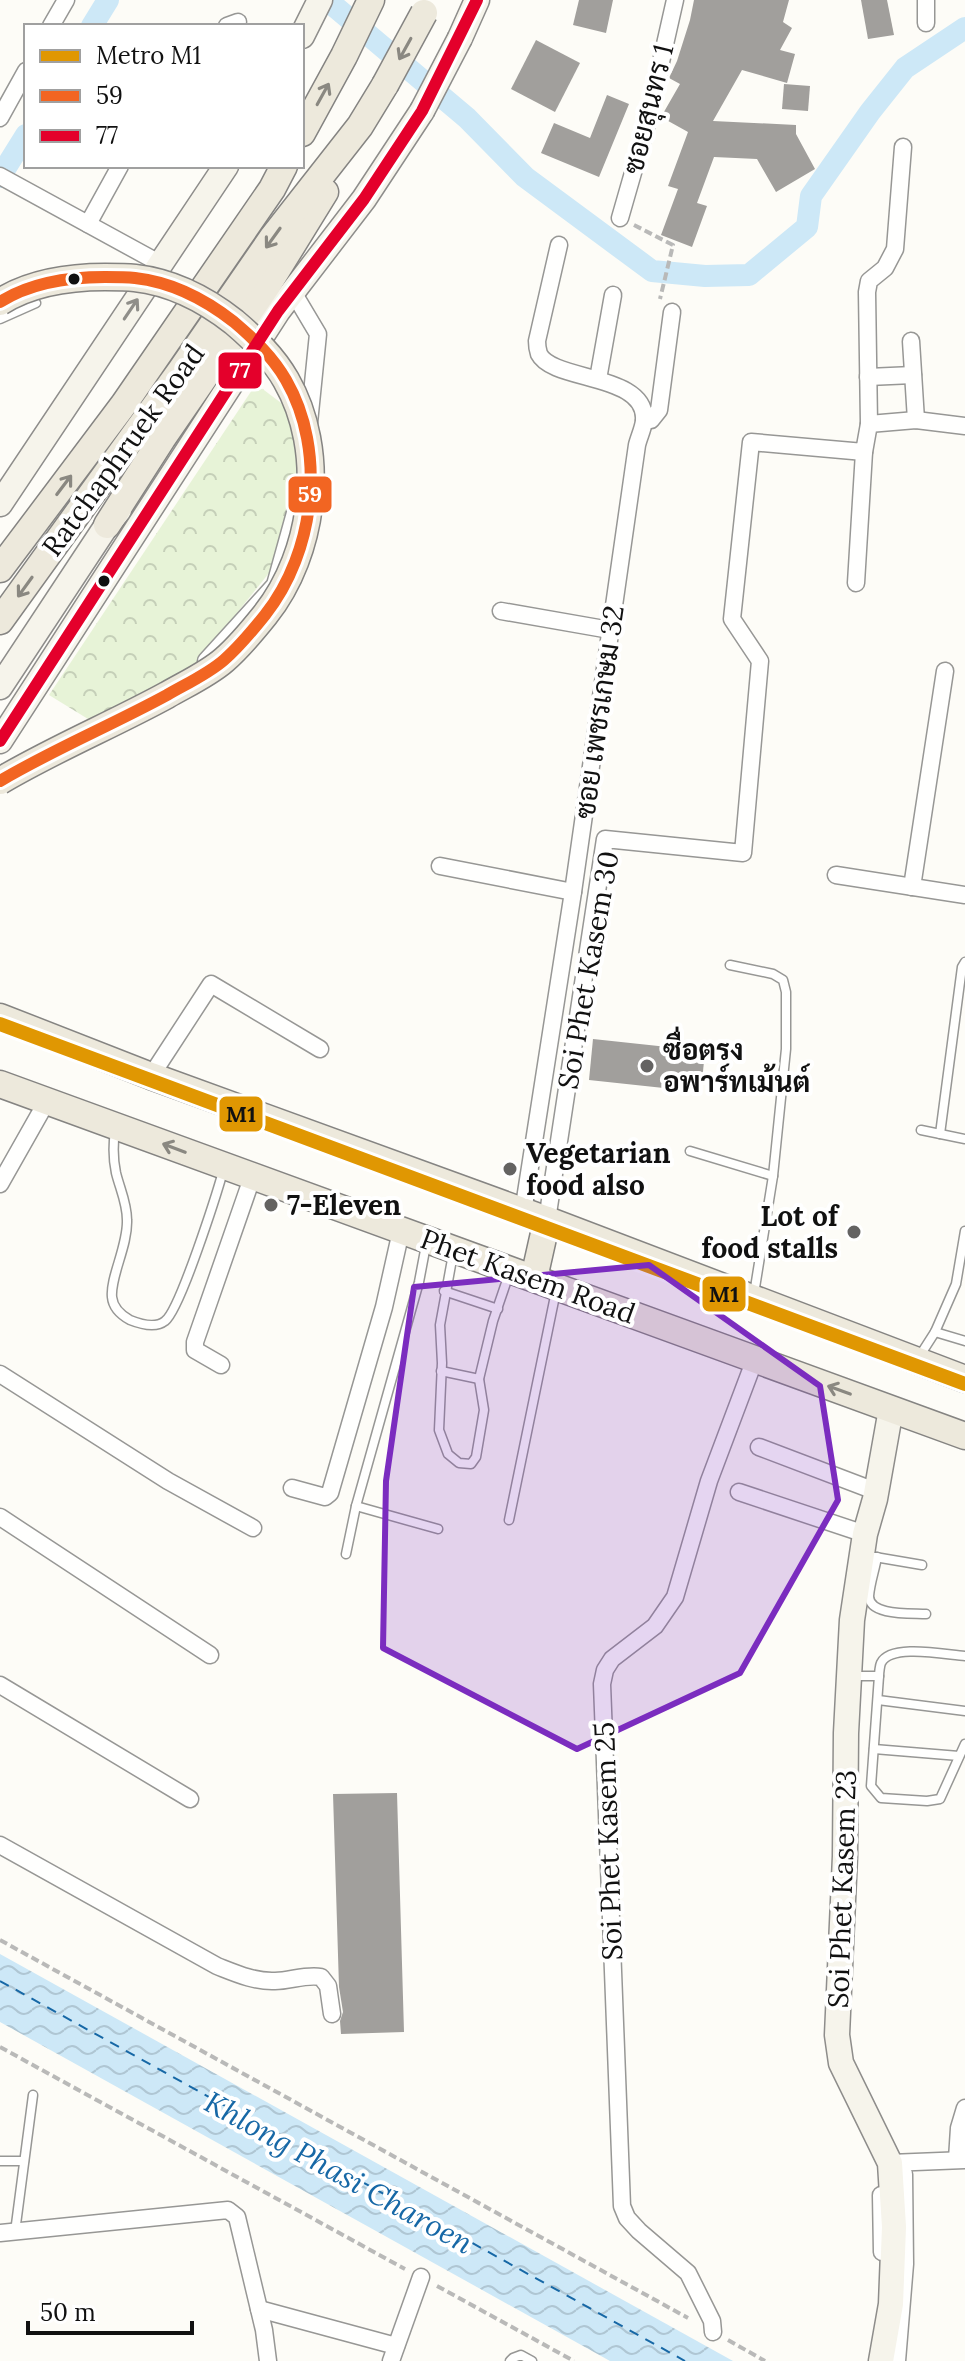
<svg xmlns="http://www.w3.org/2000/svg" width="965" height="2361" font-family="Lora,Sarabun,serif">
<defs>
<pattern id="park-crowns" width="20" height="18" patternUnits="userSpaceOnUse" patternTransform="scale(2)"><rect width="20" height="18" fill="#e7f3d7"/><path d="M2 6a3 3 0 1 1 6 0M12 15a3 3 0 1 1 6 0" fill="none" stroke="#c5cfb8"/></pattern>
<pattern id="water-waves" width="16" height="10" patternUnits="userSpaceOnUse" patternTransform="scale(2)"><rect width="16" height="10" fill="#cde8f7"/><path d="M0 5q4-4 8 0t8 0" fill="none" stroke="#afc6d3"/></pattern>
</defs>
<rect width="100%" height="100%" fill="#fdfcf7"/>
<!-- park -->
<polygon fill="url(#park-crowns)" points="256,384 321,433 269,573 195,665 132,702 88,719 49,695"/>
<!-- water -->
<polygon fill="url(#water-waves)" points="0,1954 733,2361 610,2361 0,2022"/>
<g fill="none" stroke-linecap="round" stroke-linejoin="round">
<!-- canal -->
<g stroke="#cde8f7" stroke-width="22">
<polyline points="327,0 467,118 525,177 652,271 705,276 749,275 807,227 811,196 870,112 905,68 965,28"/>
<polyline points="92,26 108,0"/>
<polyline points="0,177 26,135"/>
</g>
<!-- ferry -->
<polyline stroke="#1768a6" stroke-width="2" stroke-dasharray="10 8" stroke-linecap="butt" points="0,1981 685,2361"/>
</g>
<!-- building -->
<g fill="#a19f9c">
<polygon points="579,0 613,0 606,33 573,25"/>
<polygon points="694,0 789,0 783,22 792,28 780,50 795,54 787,83 742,70 713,121 796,125 796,134 815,169 776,192 757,159 714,157 697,203 707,206 692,247 661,235 678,189 668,186 688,132 661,117 680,84 669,78 677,61 690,20"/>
<polygon points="861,0 887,0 894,35 868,39"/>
<polygon points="536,40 580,63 555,112 511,89"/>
<polygon points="784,84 810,86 808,111 782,109"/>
<polygon points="607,95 629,104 599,177 541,153 554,123 590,138"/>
<polygon points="593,1039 705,1051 701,1092 589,1080"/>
<polygon points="397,1793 404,2032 341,2034 340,2021 343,2012 339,1987 333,1794"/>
</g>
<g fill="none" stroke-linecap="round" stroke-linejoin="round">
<defs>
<g id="service">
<polyline points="0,319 36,303"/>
<polyline points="730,965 773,974 783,980 786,992 786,1049 773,1176 754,1294"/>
<polyline points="921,1130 965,1139"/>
<path d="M115,1131C113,1145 113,1159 116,1173C120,1189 127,1203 127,1220C128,1246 110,1277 112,1297C113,1308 121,1315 130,1320C140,1324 155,1329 165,1321C180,1310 217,1193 224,1168"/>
<polyline points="940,1134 962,967 965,962"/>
<polyline points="690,1151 773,1176"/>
<polyline points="453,1254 440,1325 442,1363 439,1430 448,1454 459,1463 471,1464 476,1457 484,1410 479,1379 493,1321 509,1274"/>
<polyline points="444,1291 498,1309"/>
<polyline points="935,1332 965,1341"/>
<polyline points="919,1357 935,1332 956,1284 965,1231"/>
<polyline points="441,1371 479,1379"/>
<polyline points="356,1506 438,1529"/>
<polyline points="509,1520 556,1291"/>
<polyline points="346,1554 356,1506 419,1282 426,1245"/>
<polyline points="875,1557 922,1565"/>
<path d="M877,1557C875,1569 870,1583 869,1596C869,1616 911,1613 926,1614"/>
<path d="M851,1676H879C879,1673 880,1665 881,1663C891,1643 947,1655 965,1656"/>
<polyline points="879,1676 871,1786 881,1798 927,1801 940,1799 965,1744"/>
<polyline points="878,1700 965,1711"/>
<polyline points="874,1749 959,1756"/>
<polyline points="0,2161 24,2161"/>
<polyline points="15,2232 33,2095"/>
<polyline points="510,2361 513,2358 521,2355 532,2361"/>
</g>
<g id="minor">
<polyline points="926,23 926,0"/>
<polyline points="51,26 66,0"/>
<polyline points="227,26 238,22"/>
<polyline points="0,118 26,71"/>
<polyline points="0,176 161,264"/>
<polyline points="620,218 647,124 675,0"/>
<polyline points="88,224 120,166"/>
<polyline points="293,292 318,334 309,423"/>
<polyline points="911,341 916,420"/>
<polyline points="868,377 913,375"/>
<polyline points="598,379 613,295"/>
<polyline points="644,420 651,420 659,410 672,312"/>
<polyline points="869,424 867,292 869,281 885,268 895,249 903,147"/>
<polyline points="856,583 864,452"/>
<polyline points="501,611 610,630"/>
<polyline points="206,661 275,585 298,502"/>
<polyline points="440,866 573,892"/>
<polyline points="836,875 965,895"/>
<polyline points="912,887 945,671"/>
<polyline points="151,1076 211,984 320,1049"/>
<polyline points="0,1184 47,1101"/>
<path d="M523,1212L573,892L637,445C639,437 643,429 644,421C648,373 553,382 539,354C538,351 537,344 537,341L559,245"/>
<polyline points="547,1220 605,839 743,853 760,661 732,619 751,442 864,452 869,424 916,420 965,426"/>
<polyline points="221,1365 195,1350 195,1342 252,1178"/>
<polyline points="0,1374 168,1481 253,1528"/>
<polyline points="759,1447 875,1491"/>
<polyline points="292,1488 325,1497 330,1493 384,1307 401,1231"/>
<polyline points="739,1492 865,1534"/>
<polyline points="0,1517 210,1655"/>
<polyline points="0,1685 190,1799"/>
<path d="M0,1845L217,1966C235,1973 255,1982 275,1981C290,1981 306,1974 321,1977L328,1986L332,2014"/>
<polyline points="957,2159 959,2128 965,2108"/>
<polyline points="890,2163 965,2160"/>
<polyline points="881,2195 882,2252"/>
<polyline points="0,2233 228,2210 237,2217 264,2330 268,2361"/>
<polyline points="259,2309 396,2346"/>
<polyline points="713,2332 712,2321 688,2273 639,2231 627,2218 622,2206 602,1684 605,1670 612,1659 655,1626 675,1597 709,1481 755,1359"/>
<polyline points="391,2361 421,2277"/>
<polyline points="897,2361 905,2264 904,2174"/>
</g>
<g id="secondary">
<polyline points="302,36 320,0"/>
<polyline points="460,38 477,0"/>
<polyline points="0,504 226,166"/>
<polyline points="0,687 107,525 119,510"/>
<polyline points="0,741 278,311 364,199 422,111"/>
<polyline points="881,2361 891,2304 894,2227 890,2163 841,2063 837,2035 845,1856 846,1733 852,1620 865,1534 875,1499 891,1409"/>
</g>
<g id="primary">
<polyline points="302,133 344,56 371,0"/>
<polyline points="107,525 162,439 267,286 325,192"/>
<polyline points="0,569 124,404 272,189 284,166"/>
<polyline points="0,621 181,370 273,237 360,126 385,85"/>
<polyline points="0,1017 151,1076 547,1220 965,1379"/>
<polyline points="0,1084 965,1436"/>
<polyline points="534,1278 547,1220"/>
</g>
</defs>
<!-- service casing -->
<use href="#service" stroke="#979795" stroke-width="11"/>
<!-- minor casing -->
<use href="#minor" stroke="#979795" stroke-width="19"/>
<!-- secondary casing -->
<use href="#secondary" stroke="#8e8d8b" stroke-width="27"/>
<!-- primary casing -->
<use href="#primary" stroke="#858482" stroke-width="29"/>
<!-- path -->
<g stroke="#b9b9b8" stroke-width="4" stroke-dasharray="8 4" stroke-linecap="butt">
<polyline points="634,225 673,245 660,299"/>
<polyline points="0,1940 688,2318"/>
<polyline points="0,2047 405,2269"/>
<polyline points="437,2286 574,2361"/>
<polyline points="728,2340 765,2361"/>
</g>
<!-- service -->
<use href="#service" stroke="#fffffe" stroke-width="8"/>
<!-- minor -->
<use href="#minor" stroke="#fffffe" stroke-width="16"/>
<!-- secondary -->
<use href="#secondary" stroke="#f6f4eb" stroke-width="24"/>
<!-- primary -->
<use href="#primary" stroke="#ede9dc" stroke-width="26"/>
<defs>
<polyline id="secondary-bridge" points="422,111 460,38"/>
<g id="primary-bridge">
<polyline points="385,85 424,13"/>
<path d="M0,302C30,283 70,277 105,277C115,277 126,277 135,278C171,282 206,300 234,322C254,339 273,357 286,380C327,451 315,552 265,615C253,630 239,647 224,660C208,674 186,684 167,695C112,725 54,749 0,781"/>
</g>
</defs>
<!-- secondary-bridge casing -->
<use href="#secondary-bridge" stroke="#8e8d8b" stroke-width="27" stroke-linecap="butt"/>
<!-- primary-bridge casing -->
<use href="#primary-bridge" stroke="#858482" stroke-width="29" stroke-linecap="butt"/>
<!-- secondary-bridge -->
<use href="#secondary-bridge" stroke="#f6f4eb" stroke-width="24"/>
<!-- primary-bridge -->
<use href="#primary-bridge" stroke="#ede9dc" stroke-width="26"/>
<defs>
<path id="bus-1" d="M0,302C30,283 70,277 105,277C115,277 126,277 135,278C171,282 206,300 234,322C254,339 273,357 286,380C327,451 315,552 265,615C253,630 239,647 224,660C208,674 186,684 167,695C112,725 54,749 0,781"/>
<polyline id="bus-2" points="0,741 278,311 364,199 422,111 477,0"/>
</defs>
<!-- bus-1 casing -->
<use href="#bus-1" stroke="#fff" stroke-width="18"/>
<!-- bus-2 casing -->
<use href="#bus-2" stroke="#fff" stroke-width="18"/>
<!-- bus-1 -->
<use href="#bus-1" stroke="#f26522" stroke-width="12"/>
<!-- bus-2 -->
<use href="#bus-2" stroke="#e4002b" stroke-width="12"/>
<defs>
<polyline id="metro-1" points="0,1024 965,1384"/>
</defs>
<!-- metro-1 casing -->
<use href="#metro-1" stroke="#fff" stroke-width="20"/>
<!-- metro-1 -->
<use href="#metro-1" stroke="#e09702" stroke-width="14"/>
</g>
<!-- one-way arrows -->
<defs><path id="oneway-shaft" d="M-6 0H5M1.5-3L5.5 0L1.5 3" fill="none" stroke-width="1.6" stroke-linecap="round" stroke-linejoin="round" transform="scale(2)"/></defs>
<g stroke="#8a8881">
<use href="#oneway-shaft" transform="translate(405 49) rotate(119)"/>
<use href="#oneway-shaft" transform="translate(323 94) rotate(-61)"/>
<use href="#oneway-shaft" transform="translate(273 238) rotate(126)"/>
<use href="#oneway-shaft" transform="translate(64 485) rotate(-53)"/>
<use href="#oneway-shaft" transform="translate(25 587) rotate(126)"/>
<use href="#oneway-shaft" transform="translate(174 1148) rotate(-159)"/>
<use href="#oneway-shaft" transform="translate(839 1390) rotate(-160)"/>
</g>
<use stroke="#8f8e89" href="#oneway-shaft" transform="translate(131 309) rotate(-56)"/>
<!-- marked area -->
<path fill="#7b2cbf" fill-opacity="0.2" stroke="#7b2cbf" stroke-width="6" stroke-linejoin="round" d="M649,1265L820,1386L838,1500L740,1673L577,1749L383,1648L386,1481L414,1287Z"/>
<!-- markers -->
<g fill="#111" stroke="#fff" stroke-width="3">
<circle cx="74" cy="279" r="7"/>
<circle cx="104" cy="581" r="7"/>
</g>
<g fill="#646362" stroke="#fff" stroke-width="3">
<circle cx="647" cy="1066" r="8"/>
<circle cx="510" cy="1169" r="8"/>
<circle cx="271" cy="1205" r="8"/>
<circle cx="854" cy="1232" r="8"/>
</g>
<g text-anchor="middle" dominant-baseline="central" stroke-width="8" stroke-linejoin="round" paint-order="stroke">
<!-- street labels -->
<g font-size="28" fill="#111" stroke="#fff">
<text transform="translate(648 109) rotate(-76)">ซอยสุนทร 1</text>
<text transform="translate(123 450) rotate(-54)">Ratchaphruek Road</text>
<text transform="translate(599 712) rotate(-82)">ซอย เพชรเกษม 32</text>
<text transform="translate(588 970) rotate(-80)">Soi Phet Kasem 30</text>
<text transform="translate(528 1276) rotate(20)">Phet Kasem Road</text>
<text transform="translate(608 1841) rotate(-92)">Soi Phet Kasem 25</text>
<text transform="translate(842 1889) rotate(-88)">Soi Phet Kasem 23</text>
</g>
<!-- poi labels -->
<g font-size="28" font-weight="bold" fill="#111" stroke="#fff" text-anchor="start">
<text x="663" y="1050">ซื่อตรง<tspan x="663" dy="32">อพาร์ทเม้นต์</tspan></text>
<text x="526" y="1153">Vegetarian<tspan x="526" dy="32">food also</tspan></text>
<text x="287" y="1205">7-Eleven</text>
<text x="838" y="1216" text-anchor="end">Lot of<tspan x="838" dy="32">food stalls</tspan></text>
</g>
<!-- water labels -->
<g font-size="30" font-style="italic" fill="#1768a6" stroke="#fff">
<text transform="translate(339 2172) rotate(29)">Khlong Phasi Charoen</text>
</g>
</g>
<g stroke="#fff" stroke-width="3">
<rect x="217" y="351" width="46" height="39" rx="8" fill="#e4002b"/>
<rect x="287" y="475" width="46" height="39" rx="8" fill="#f26522"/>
<rect x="218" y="1095" width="46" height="38" rx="8" fill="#e09702"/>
<rect x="701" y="1275" width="46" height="38" rx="8" fill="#e09702"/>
</g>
<g font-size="22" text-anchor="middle" font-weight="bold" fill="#fff">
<text x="240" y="378">77</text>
<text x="310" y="502">59</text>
</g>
<g font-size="22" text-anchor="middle" font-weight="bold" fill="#111">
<text x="241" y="1122">M1</text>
<text x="724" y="1302">M1</text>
</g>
<!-- legend -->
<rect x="24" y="24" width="280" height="144" fill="#ffffff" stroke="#a0a0a0" stroke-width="2"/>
<rect x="40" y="50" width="40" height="12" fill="#e09702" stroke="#a0a0a0" stroke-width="2"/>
<text x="96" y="64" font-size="24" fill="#111111">Metro M1</text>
<rect x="40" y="90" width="40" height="12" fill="#f26522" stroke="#a0a0a0" stroke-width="2"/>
<text x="96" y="104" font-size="24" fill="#111111">59</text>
<rect x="40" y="130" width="40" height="12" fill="#e4002b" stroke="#a0a0a0" stroke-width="2"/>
<text x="96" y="144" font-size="24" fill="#111111">77</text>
<!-- scale -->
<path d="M28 2321v12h164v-12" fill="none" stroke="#111111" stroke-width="4"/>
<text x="40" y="2321" font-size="24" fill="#111111" stroke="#ffffff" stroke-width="6" paint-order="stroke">50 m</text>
</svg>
